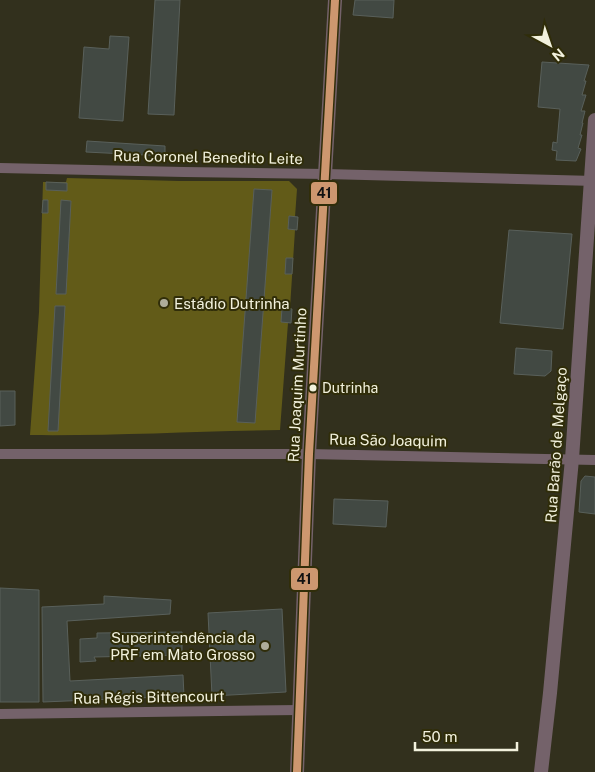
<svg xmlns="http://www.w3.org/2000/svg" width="595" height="772" font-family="'Public Sans',sans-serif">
<rect width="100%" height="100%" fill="#32301d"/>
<!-- green -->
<path fill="#625b18" d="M67,178L179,181H289L297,189L295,217H298L297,230H295L290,308L292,309L291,323H288L280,430C197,431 113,436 30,435L39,312L43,182H66Z"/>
<!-- building -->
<g fill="#424943" stroke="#59605b">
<polygon points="155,0 180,0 174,115 148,114"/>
<polygon points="355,0 394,0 393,18 353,15"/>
<polygon points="110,36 129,37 123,121 79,118 84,47 109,49"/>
<polygon points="542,62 589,65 584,81 586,81 582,95 586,95 581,111 585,111 582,123 583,123 580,135 582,135 578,148 581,149 576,161 556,160 557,151 552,150 553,142 557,143 560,109 538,107"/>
<polygon points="87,141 165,146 165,156 86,152"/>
<polygon points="46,182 67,183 67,191 46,190"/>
<polygon points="254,189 272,190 255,423 237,422"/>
<polygon points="43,200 48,200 48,213 42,213"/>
<polygon points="61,200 71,201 66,294 56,294"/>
<polygon points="289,216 298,217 297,230 288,229"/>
<polygon points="509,230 572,234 563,329 500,323"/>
<polygon points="286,258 293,258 292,274 285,274"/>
<polygon points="55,306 65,306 58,431 48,431"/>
<polygon points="282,308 292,309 291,323 281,322"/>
<polygon points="516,348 552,351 551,371 545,376 514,374"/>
<polygon points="0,391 15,391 15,425 0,426"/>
<polygon points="585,476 595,477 595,514 579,512 581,481"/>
<polygon points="334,499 388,501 386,527 333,524"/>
<polygon points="0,588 39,590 39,702 0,702"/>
<polygon points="104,596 171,600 170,614 67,621 70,681 183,675 184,696 43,702 42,607 104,604"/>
<polygon points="282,609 286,692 212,696 208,613"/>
<polygon points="182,632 182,655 94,657 96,661 80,662 80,639 97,638 97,633"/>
</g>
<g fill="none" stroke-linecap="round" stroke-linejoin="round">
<!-- minor -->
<g stroke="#74626a" stroke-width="10">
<polyline points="0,168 184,172 326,174 595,181"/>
<polyline points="0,454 309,454 595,460"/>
<polyline points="0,714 299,710"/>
</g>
<!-- tertiary -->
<g stroke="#74626a" stroke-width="14">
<polyline points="297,772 309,454 335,0"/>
<polyline points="541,772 550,693 572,459 595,120"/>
</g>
<defs>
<polyline id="bus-1" points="297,772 309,454 335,0"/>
</defs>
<!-- bus-1 casing -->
<use href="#bus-1" stroke="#302d09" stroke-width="11"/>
<!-- bus-1 -->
<use href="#bus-1" stroke="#cd976f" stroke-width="8"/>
</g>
<!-- markers -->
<g fill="#afad9a" stroke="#302d09" stroke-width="2">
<circle cx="164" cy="303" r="5"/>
<circle cx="265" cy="646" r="5"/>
</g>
<circle fill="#f2f1dd" stroke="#302d09" stroke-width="2" cx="313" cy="388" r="4.5"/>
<g text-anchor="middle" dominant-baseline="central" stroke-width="4" stroke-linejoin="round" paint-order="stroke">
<!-- bus labels -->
<g font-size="14" fill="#f2f1dd" stroke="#302d09" text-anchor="start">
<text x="322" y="388">Dutrinha</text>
</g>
<!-- street labels -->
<g font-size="15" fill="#f2f1dd" stroke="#302d09">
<text transform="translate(208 157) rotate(1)">Rua Coronel Benedito Leite</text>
<text transform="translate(297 385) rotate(-87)">Rua Joaquim Murtinho</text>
<text transform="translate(388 440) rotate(1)">Rua São Joaquim</text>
<text transform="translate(556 445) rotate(-86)">Rua Barão de Melgaço</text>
<text transform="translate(149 697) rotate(-1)">Rua Régis Bittencourt</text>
</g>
<!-- poi labels -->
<g font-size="15" fill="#f2f1dd" stroke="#302d09" text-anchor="start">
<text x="174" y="303">Estádio Dutrinha</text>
<text x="255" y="637" text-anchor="end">Superintendência da<tspan x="255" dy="17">PRF em Mato Grosso</tspan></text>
</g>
</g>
<g stroke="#302d09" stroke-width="2">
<rect x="310" y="181" width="28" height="24" rx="5" fill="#cd976f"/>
<rect x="290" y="567" width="29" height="24" rx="5" fill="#cd976f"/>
</g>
<g font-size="14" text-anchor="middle" font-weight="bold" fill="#111">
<text x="324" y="198">41</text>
<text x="304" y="584">41</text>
</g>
<!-- north arrow -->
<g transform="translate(550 45) rotate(140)" stroke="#302d09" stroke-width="4" paint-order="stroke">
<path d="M0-4L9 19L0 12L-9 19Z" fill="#f2f1dd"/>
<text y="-8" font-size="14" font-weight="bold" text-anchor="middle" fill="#f2f1dd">N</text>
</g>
<!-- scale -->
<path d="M415 742v8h102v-8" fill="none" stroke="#f2f1dd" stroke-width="2.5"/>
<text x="422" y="742" font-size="15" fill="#f2f1dd" stroke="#302d09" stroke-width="4" paint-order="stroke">50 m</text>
</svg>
